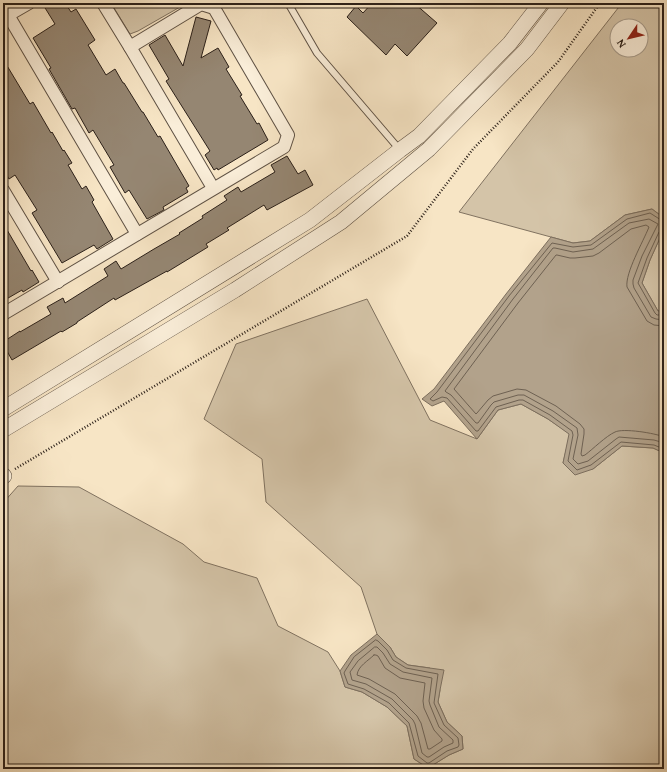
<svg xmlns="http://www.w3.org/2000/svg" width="667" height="772" font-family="'Gentium Book Plus',serif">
<rect width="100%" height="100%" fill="#f7e5c5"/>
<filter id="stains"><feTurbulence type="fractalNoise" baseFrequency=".005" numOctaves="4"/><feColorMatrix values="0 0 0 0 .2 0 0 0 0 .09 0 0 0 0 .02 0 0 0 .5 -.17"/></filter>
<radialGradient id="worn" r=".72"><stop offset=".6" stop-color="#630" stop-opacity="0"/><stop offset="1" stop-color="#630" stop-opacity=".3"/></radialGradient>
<!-- green -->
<g fill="#d4c4a8" stroke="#807260" fill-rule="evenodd">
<polygon points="111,3 187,3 138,31 130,34"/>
<path d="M622,3H664V218L652,209L625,215L590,241L573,243L459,212ZM617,26H641V50H617Z"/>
<polygon points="664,229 664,311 658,311 642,283 650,260"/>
<polygon points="367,299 430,420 477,439 498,410 521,404 548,419 570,434 563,463 593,469 622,446 653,448 664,453 664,769 3,769 3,503 18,486 79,487 183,544 204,562 257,578 278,626 328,652 340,671 345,687 362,692 387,707 407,726 414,759 428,768 449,755 463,749 462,736 447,722 438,702 440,690 430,668 408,665 396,657 390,647 377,634 361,587 266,502 262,459 204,419 236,344"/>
</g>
<!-- water -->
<g fill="#b2a28b" stroke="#7c6e5d">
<polygon points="652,209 664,218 664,229 650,260 642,283 658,311 664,311 664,453 653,448 622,446 593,469 575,475 563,463 569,434 548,419 521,404 498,410 477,439 444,401 432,406 422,399 434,389 506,294 551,237 573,243 590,241 625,215"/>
<polygon points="377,634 390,647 396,657 408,665 444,670 440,690 438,702 447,722 462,736 463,749 449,755 428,768 414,759 407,726 387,707 362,692 345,687 340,671 351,655"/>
</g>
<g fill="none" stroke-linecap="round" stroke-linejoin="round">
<!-- shore -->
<g stroke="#6e6152" stroke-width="1">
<polyline points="664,220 661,220 650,213 627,219 591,245 573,247 552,243 509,296 437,392 430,399 433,401 442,397 447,398 476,431 478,431 496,407 519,400 523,400 550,415 572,431 573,435 568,461 577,470 591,465 621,442 654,445 664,449"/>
<polyline points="664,230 661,230 659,232 647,258 638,283 655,313 657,315 664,315"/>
<polyline points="664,320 656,319 651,317 634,288 633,284 633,280 642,256 658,224 649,219 629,223 593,249 573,252 555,248 553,248 513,299 445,391 446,392 451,395 476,423 478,423 491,405 494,402 518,395 524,395 553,411 577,428 578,435 573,459 578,464 588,461 616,439 619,437 654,440 664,443"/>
<path d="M664,326L654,325L647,321L627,287C625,273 643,242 649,227L646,225L631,229L599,253L593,256L575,258H570L557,255H556L518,303L454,389L476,414L477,413L488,400L493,396L517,389L526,390L556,406L580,424L584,429V434L581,454L582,456L585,455C593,449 606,436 615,432C623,428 655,433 664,437"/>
<polygon points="376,640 378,641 387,650 393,660 406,668 438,674 434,703 444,725 458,738 459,745 458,747 447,751 429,763 427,763 418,756 409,723 389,703 364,689 348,684 344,673 345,671 354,657"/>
<polygon points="375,647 377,647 383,653 390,664 403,672 432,678 429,701 430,705 439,727 453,740 453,743 444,747 429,757 427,757 422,753 415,724 413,720 392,699 366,684 352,680 350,672 358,661"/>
<path d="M374,655H376L378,656L385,668L400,678L425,683L423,701L424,708L434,730L442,739V741L430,749H428L421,723L417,716L395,694L369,679L357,675C358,666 368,661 374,655Z"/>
</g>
</g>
<!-- building -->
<g fill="#958672" stroke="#2b2019">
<polygon points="42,3 65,3 71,12 76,9 95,40 88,45 106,75 115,69 123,83 124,83 142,112 143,112 158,137 160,136 189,186 186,188 188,192 163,207 164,210 147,219 129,190 125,193 110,167 114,165 93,130 89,133 75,108 72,109 49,69 51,68 33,38 55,24"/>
<polygon points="372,3 414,3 437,23 407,56 395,44 386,55 347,17 356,6 363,13"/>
<polygon points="196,17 211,21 201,58 218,48 229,67 226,69 242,95 240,96 257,124 259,123 268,140 218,170 217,168 214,170 205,155 210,151 166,81 169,79 149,45 165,35 183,66"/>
<polygon points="3,59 30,104 33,102 51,133 52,132 63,151 64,150 72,163 68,165 82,189 86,186 94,200 92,202 113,239 97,249 94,245 62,263 32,213 37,210 15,175 9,179 3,168"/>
<polygon points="287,156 298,174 305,170 313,185 267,210 264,205 227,228 229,230 206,244 208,247 167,272 167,271 115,300 114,298 77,322 77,323 62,332 61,331 12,360 3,344 3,342 20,331 20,332 51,314 47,307 63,298 65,303 108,276 104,269 116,261 121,269 154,249 180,234 179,233 203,218 202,216 227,200 224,196 238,187 241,192 275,172 271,165"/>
<polygon points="3,223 31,271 32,270 39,282 23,292 22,290 3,301"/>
</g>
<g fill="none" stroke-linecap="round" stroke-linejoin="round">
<defs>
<polyline id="service" points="288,3 317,53 400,150"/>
<g id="minor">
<polyline points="103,3 130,47 213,188"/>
<polyline points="8,15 137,234"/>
<polyline points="3,18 29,3"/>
<polyline points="3,190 58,282"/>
<polyline points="3,314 284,147 288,135 214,8 201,4 130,47"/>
</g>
<g id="tertiary">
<polyline points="3,409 310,220 400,150 419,136 510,43 541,3"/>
<polyline points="3,430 235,290 341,222 429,149 527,49 562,3"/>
<polyline points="3,475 4,476"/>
</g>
</defs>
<!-- service casing -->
<use href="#service" stroke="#5e5144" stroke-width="8"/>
<!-- minor casing -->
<use href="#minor" stroke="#5e5144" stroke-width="14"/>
<!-- tertiary casing -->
<use href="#tertiary" stroke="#5e5144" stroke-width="16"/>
<!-- path -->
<polyline stroke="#2b2019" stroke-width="2.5" stroke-dasharray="1 2" stroke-linecap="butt" points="15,469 407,236 473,149 558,62 600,3"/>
<!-- service -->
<use href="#service" stroke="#faeed9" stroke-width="6"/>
<!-- minor -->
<use href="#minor" stroke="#faeed9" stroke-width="12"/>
<!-- tertiary -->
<use href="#tertiary" stroke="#faeed9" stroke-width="15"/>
</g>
<!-- margin -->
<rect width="667" height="772" fill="none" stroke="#f7e5c5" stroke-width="16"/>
<rect x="4" y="4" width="659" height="764" fill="none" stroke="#2b2019" stroke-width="2"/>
<rect x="8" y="8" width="651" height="756" fill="none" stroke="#2b2019"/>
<!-- north arrow -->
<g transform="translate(629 38) rotate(235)"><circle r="19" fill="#faeed9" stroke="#a79c8c"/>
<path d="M0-3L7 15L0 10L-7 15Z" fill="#8f2418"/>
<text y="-6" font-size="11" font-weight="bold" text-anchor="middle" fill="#2b2019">N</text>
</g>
<rect width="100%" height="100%" filter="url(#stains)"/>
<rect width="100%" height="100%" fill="url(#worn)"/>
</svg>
